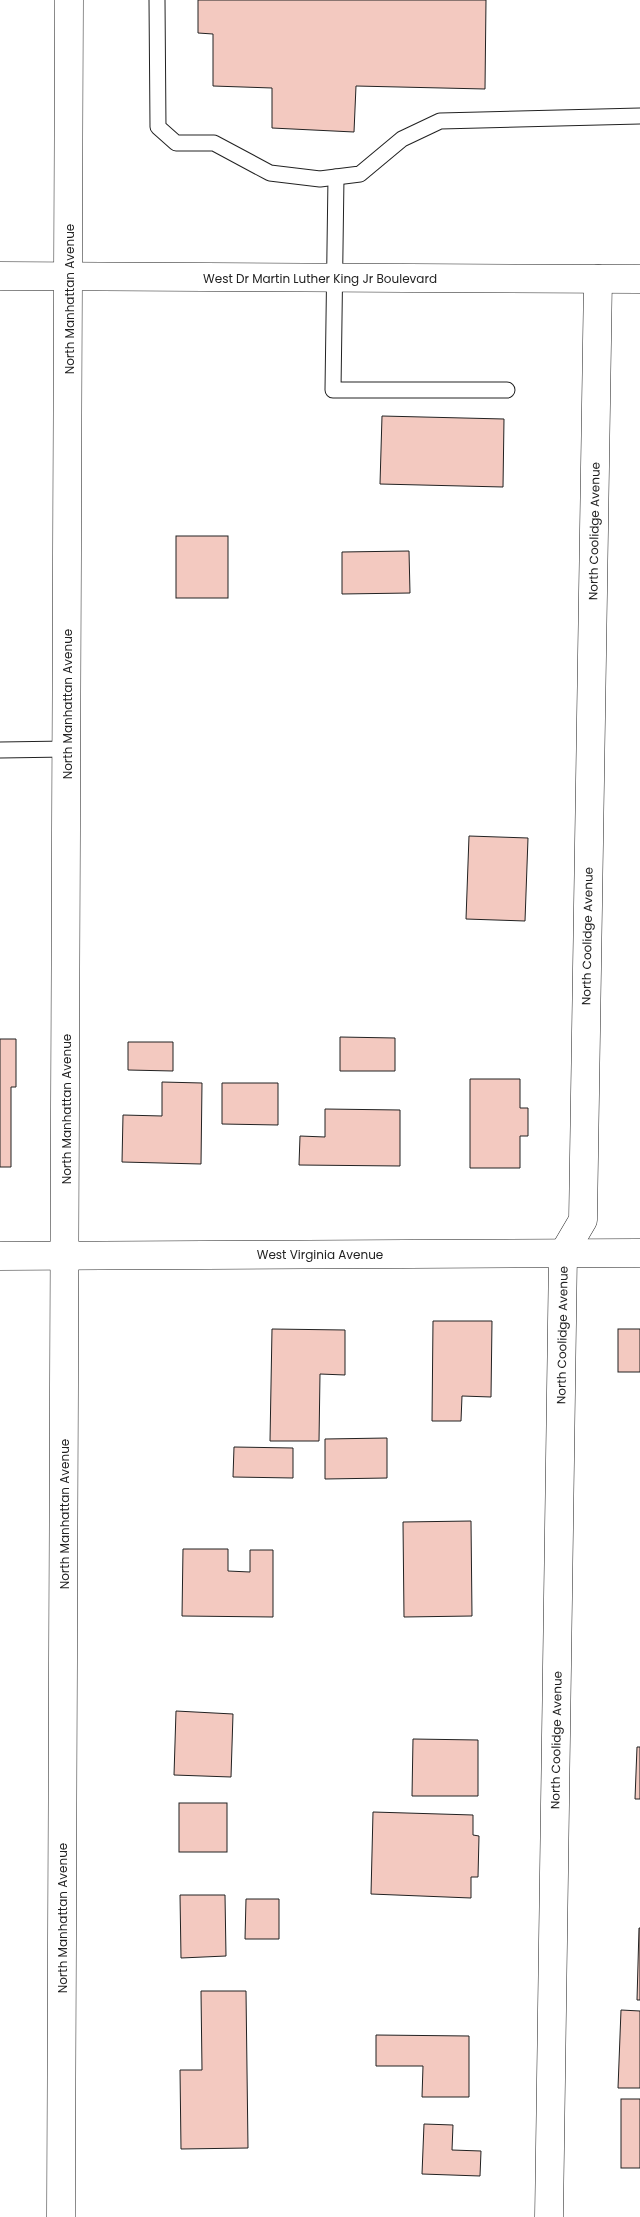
<svg xmlns="http://www.w3.org/2000/svg" width="640" height="2217" font-family="Poppins,sans-serif">
<rect width="100%" height="100%" fill="#fff"/>
<!-- building -->
<g fill="#f3c9c0" stroke="#222">
<polygon points="198,0 486,0 485,89 356,86 354,132 272,128 272,88 213,86 213,34 198,33"/>
<polygon points="382,416 504,419 503,487 380,484"/>
<rect x="176" y="536" width="52" height="62"/>
<polygon points="409,551 410,593 342,594 342,552"/>
<polygon points="469,836 528,838 525,921 466,919"/>
<polygon points="340,1037 395,1038 395,1071 340,1071"/>
<polygon points="0,1039 16,1039 16,1087 11,1087 11,1167 0,1167"/>
<polygon points="128,1042 173,1042 173,1071 128,1070"/>
<polygon points="470,1079 520,1079 520,1108 528,1108 528,1136 520,1136 520,1168 470,1168"/>
<polygon points="162,1082 202,1083 201,1164 122,1162 123,1115 162,1116"/>
<polygon points="222,1083 278,1083 278,1125 222,1124"/>
<polygon points="325,1109 400,1110 400,1166 299,1165 300,1136 325,1137"/>
<polygon points="433,1321 492,1321 491,1397 462,1396 461,1421 432,1421"/>
<polygon points="272,1329 345,1330 345,1375 320,1374 319,1441 270,1441"/>
<rect x="618" y="1329" width="22" height="43"/>
<polygon points="387,1438 387,1478 325,1479 325,1439"/>
<polygon points="234,1447 293,1448 293,1478 233,1477"/>
<polygon points="471,1521 472,1616 404,1617 403,1522"/>
<polygon points="183,1549 228,1549 228,1571 250,1572 250,1550 273,1550 273,1617 182,1616"/>
<polygon points="176,1711 233,1714 231,1777 174,1775"/>
<polygon points="413,1739 478,1740 478,1796 412,1796"/>
<polygon points="637,1747 640,1747 640,1799 635,1799"/>
<rect x="179" y="1803" width="48" height="49"/>
<polygon points="373,1812 473,1815 473,1835 479,1836 478,1877 471,1877 471,1898 371,1894"/>
<polygon points="180,1895 225,1895 226,1956 181,1958"/>
<polygon points="246,1899 279,1899 279,1939 245,1939"/>
<polygon points="639,1928 640,1928 640,2000 637,2000"/>
<polygon points="201,1991 246,1991 248,2148 181,2149 180,2070 202,2070"/>
<polygon points="621,2010 640,2011 640,2088 618,2088"/>
<polygon points="376,2035 469,2036 469,2097 422,2097 423,2066 376,2066"/>
<rect x="621" y="2099" width="19" height="69"/>
<polygon points="424,2124 453,2125 452,2150 481,2151 480,2176 422,2174"/>
</g>
<g fill="none" stroke-linecap="round" stroke-linejoin="round">
<defs>
<g id="lane">
<polyline points="157,0 158,127 176,143 214,143 270,173 320,179 360,174 402,139 440,121 640,116"/>
<polyline points="336,177 333,390 507,390"/>
<polyline points="0,750 67,749"/>
</g>
<g id="street">
<polyline points="0,1256 640,1253"/>
<polyline points="61,2217 69,0"/>
<polyline points="549,2217 563,1254 583,1220 598,279"/>
</g>
<polyline id="secondary" points="0,276 640,279"/>
</defs>
<!-- lane casing -->
<use href="#lane" stroke="#222" stroke-width="17"/>
<!-- street casing -->
<use href="#street" stroke="#222" stroke-width="29"/>
<!-- secondary casing -->
<use href="#secondary" stroke="#222" stroke-width="29"/>
<!-- lane -->
<use href="#lane" stroke="#fff" stroke-width="15"/>
<!-- street -->
<use href="#street" stroke="#fff" stroke-width="28"/>
<!-- secondary -->
<use href="#secondary" stroke="#fff" stroke-width="28"/>
</g>
<g text-anchor="middle" dominant-baseline="central" stroke-width="4" stroke-linejoin="round" paint-order="stroke">
<!-- street labels -->
<g font-size="12" fill="#222" stroke="#fff">
<text x="320" y="278">West Dr Martin Luther King Jr Boulevard</text>
<text transform="translate(69 299) rotate(-90)">North Manhattan Avenue</text>
<text transform="translate(594 531) rotate(-89)">North Coolidge Avenue</text>
<text transform="translate(67 704) rotate(-90)">North Manhattan Avenue</text>
<text transform="translate(587 936) rotate(-89)">North Coolidge Avenue</text>
<text transform="translate(66 1109) rotate(-90)">North Manhattan Avenue</text>
<text x="320" y="1254">West Virginia Avenue</text>
<text transform="translate(562 1335) rotate(-89)">North Coolidge Avenue</text>
<text transform="translate(64 1514) rotate(-90)">North Manhattan Avenue</text>
<text transform="translate(556 1740) rotate(-89)">North Coolidge Avenue</text>
<text transform="translate(62 1918) rotate(-90)">North Manhattan Avenue</text>
</g>
</g>
</svg>
